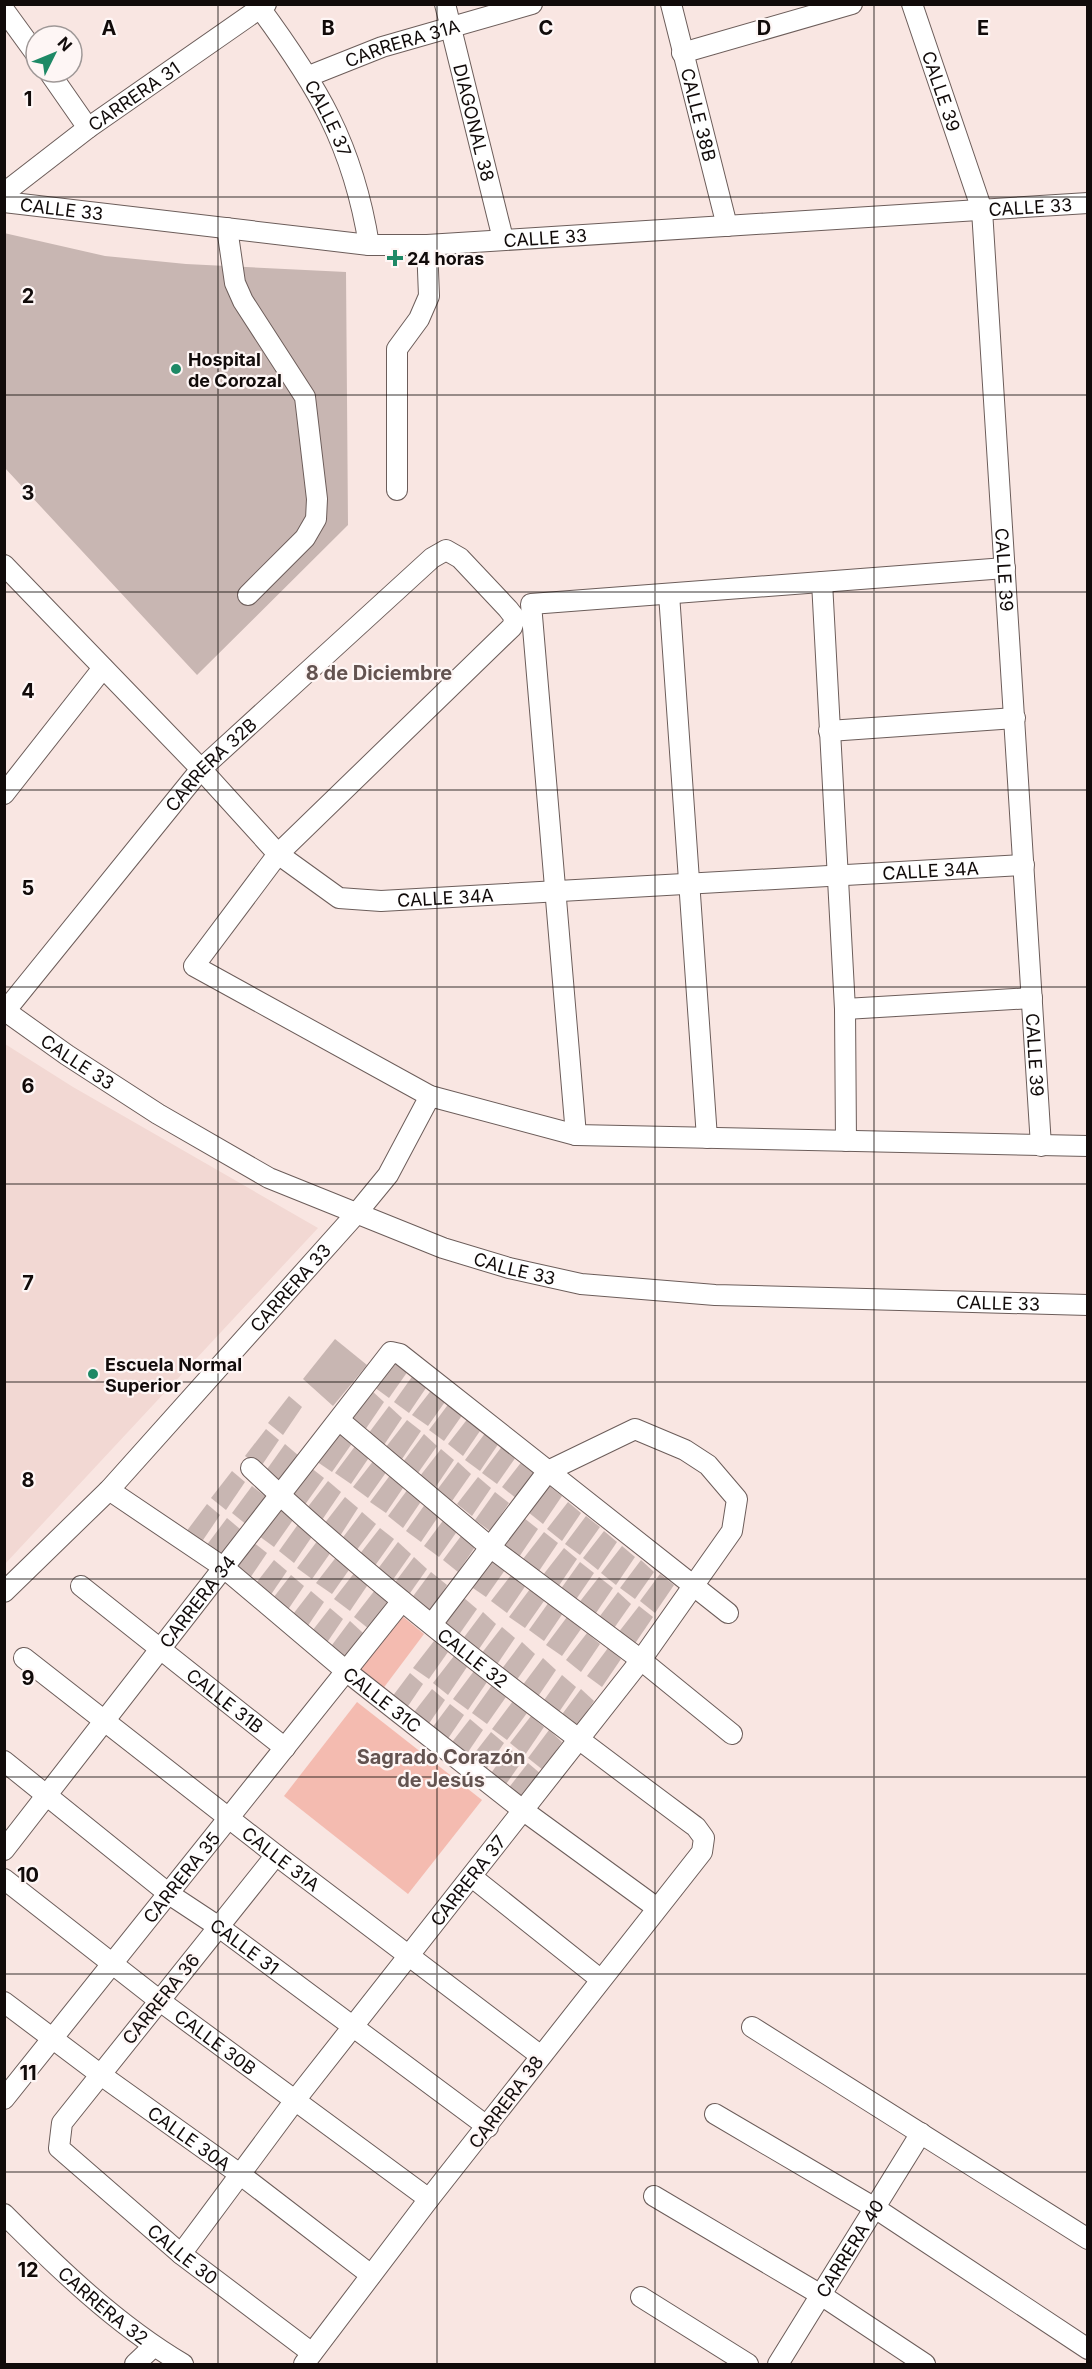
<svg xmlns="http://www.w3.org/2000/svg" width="1092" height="2369" font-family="Inter,sans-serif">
<rect width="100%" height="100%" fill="#f9e6e2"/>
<!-- built -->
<polygon fill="#f2d8d3" points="5,1044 73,1087 318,1228 5,1564"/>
<!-- green -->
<g fill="#f4bbb0">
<polygon points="401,1615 424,1634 382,1690 356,1672"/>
<polygon points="357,1702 482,1800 408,1894 284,1796"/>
</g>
<!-- building -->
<g fill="#c8b6b2">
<polygon points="4,233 105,256 186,264 346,272 348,525 197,675 4,467"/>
<polygon points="335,1339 367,1365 333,1406 303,1379"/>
<polygon points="395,1359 408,1371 389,1398 374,1387"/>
<polygon points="414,1374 428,1385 409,1413 394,1402"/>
<polygon points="433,1388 447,1399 428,1426 412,1415"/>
<polygon points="371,1390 384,1402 365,1430 350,1418"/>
<polygon points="289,1396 302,1407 283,1435 268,1423"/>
<polygon points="450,1402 463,1414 444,1441 429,1430"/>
<polygon points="389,1406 402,1418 384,1445 368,1434"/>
<polygon points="469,1417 482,1428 463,1456 448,1444"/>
<polygon points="407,1420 421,1431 402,1459 386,1447"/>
<polygon points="266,1429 279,1440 260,1468 245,1456"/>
<polygon points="338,1430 353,1442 332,1472 316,1461"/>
<polygon points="486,1432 499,1443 480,1471 465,1460"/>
<polygon points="424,1434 437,1446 418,1473 403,1462"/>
<polygon points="285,1444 299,1456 280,1483 265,1472"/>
<polygon points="356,1445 370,1456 351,1484 335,1473"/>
<polygon points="503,1445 516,1457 497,1484 482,1473"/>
<polygon points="441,1449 454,1460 435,1488 420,1476"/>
<polygon points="374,1460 387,1471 368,1498 353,1487"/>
<polygon points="523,1460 536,1471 517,1499 502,1487"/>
<polygon points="458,1462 471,1474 452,1501 437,1490"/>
<polygon points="310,1467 324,1478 304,1506 289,1494"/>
<polygon points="232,1471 245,1482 226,1510 211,1498"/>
<polygon points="391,1474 405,1485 386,1513 370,1502"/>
<polygon points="478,1477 491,1488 472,1516 457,1504"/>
<polygon points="328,1481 341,1492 322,1520 307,1508"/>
<polygon points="548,1485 562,1496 543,1524 528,1512"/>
<polygon points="252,1486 266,1497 247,1525 232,1513"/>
<polygon points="408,1489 422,1500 403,1528 388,1516"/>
<polygon points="495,1492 509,1503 490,1531 475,1520"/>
<polygon points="345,1497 358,1508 340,1536 324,1524"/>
<polygon points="568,1502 581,1513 562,1541 547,1529"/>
<polygon points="426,1503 440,1514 421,1542 406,1531"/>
<polygon points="207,1504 220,1515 201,1543 186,1532"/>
<polygon points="280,1508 293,1520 274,1547 259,1536"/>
<polygon points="362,1512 376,1524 356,1551 341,1540"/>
<polygon points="586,1516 600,1527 580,1555 565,1544"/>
<polygon points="227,1518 240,1529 221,1557 206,1546"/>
<polygon points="445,1518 458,1530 439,1557 424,1546"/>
<polygon points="524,1518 538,1529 519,1557 503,1545"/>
<polygon points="299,1523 313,1535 294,1563 279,1551"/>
<polygon points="380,1528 394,1539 374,1567 359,1555"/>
<polygon points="604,1531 617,1542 598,1570 583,1558"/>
<polygon points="464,1532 477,1544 458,1572 443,1560"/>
<polygon points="544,1532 558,1543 539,1571 523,1559"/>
<polygon points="318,1540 331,1552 312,1579 297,1568"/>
<polygon points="253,1542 267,1553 248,1581 232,1570"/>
<polygon points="398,1542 411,1554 392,1581 377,1570"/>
<polygon points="622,1546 635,1557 616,1585 601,1573"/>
<polygon points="564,1548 577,1559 558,1587 543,1575"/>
<polygon points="337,1556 351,1567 332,1594 316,1583"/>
<polygon points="414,1557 427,1569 408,1596 393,1585"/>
<polygon points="491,1558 505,1570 486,1597 470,1586"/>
<polygon points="274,1560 287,1571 268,1599 253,1587"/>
<polygon points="641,1560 654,1572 635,1599 620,1588"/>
<polygon points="580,1562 594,1573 575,1601 560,1590"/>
<polygon points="355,1572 369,1583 350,1611 334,1599"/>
<polygon points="431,1572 447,1585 430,1613 411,1599"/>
<polygon points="512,1574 526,1585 507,1613 491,1601"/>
<polygon points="660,1574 674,1585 655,1613 640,1601"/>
<polygon points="291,1575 304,1586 285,1614 270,1602"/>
<polygon points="599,1577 613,1588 594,1616 578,1604"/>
<polygon points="530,1589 544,1601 525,1628 509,1617"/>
<polygon points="375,1590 388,1601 369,1629 354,1617"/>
<polygon points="311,1591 324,1602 305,1630 290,1618"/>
<polygon points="618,1592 631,1604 612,1631 597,1620"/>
<polygon points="464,1598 477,1609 458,1636 443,1625"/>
<polygon points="549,1602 563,1613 544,1641 529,1630"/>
<polygon points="639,1606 653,1617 634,1645 618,1633"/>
<polygon points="330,1608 343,1619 324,1647 309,1635"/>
<polygon points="483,1612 496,1624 477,1652 462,1640"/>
<polygon points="567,1617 581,1629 562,1656 546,1645"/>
<polygon points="350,1621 363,1633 344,1661 329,1649"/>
<polygon points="502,1627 515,1638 496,1666 481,1654"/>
<polygon points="587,1633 600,1644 581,1672 566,1660"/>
<polygon points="434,1641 448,1652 429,1679 413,1668"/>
<polygon points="522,1642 535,1654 516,1681 501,1670"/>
<polygon points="608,1648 621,1659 602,1687 587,1676"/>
<polygon points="454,1656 467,1667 448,1695 433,1683"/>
<polygon points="543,1658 556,1670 537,1698 522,1686"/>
<polygon points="474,1671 487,1682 468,1710 453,1699"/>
<polygon points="410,1673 423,1684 404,1712 389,1701"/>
<polygon points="562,1675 576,1687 557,1715 542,1703"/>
<polygon points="492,1685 506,1697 487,1724 472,1713"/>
<polygon points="432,1689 445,1700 426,1728 411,1716"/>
<polygon points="581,1689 594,1701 575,1729 560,1717"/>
<polygon points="513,1701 527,1713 507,1740 492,1729"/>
<polygon points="450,1704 464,1715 445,1743 429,1732"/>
<polygon points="531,1716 544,1727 525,1755 510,1743"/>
<polygon points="470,1719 483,1730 464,1758 449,1746"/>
<polygon points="549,1730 562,1742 543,1770 528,1758"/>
<polygon points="491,1732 504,1743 485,1771 470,1759"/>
<polygon points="509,1748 523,1760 504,1787 489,1776"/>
<polygon points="528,1763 541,1774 522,1802 507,1790"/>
</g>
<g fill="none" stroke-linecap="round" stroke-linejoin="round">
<defs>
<g id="minor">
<path id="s1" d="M257,4C317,85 353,144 369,245"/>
<path id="s2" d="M445,4L503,239"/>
<path id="s3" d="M671,4L727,226"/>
<path id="s4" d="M912,4L982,210L1041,1146"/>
<polyline points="4,10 36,54"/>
<polyline points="682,53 852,4"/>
<polyline points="49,72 88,128"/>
<path id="s5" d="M309,76L382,47L532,4"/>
<path id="s6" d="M4,193L88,128L266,4"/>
<path id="s7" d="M4,202L369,245H427L1088,203"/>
<polyline points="227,228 235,283 243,301 305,397 317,499 316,519 305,538 248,595"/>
<polyline points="397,490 397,349 419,319 429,296 427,245"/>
<path id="s8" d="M4,565L201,769L278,854L339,898L381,901L1024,865"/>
<polyline points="822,582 845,1009 846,1141"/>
<polyline points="669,594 707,1138"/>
<polyline points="829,731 1015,718"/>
<polyline points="4,794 103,668"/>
<polyline points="845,1009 1032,998"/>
<path id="s9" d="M4,1010L67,1055L158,1114L269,1178L443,1248L509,1268L581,1284L715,1295L1088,1305"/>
<path id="s10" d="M6,1010L201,769L432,558L446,550L460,558L508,609L515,618L512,627L278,854L194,966L430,1096L576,1135L1088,1146"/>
<polyline points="576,1135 531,604 1005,568"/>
<polyline points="339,1420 490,1547 641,1660 732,1734"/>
<path id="s11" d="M251,1468C389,1599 543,1713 696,1827L704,1838L702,1852L429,2199L304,2364"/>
<path id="s12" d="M109,1490L223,1567L346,1671L524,1811L657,1908"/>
<path id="s13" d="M81,1586L285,1748"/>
<path id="s14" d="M4,1592L109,1490L356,1214L388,1175L430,1096"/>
<path id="s15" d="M24,1658L276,1855L541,2056"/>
<path id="s16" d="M4,1761L169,1894L219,1927L488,2127"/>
<path id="s17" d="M4,1850L391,1352L400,1354L728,1613"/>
<path id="s18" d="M276,1855L62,2123L59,2148L181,2254L312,2353"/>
<polyline points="472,1877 600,1979"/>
<path id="s19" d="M4,1879L160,2001L429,2199"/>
<path id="s20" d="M4,2002L101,2075L241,2175L371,2275"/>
<polyline points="752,2027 1088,2239"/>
<path id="s21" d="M4,2099L402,1601"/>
<polyline points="715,2114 875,2208 1088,2349"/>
<polyline points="654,2196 821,2295 925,2364"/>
<path id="s22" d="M4,2214C59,2269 117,2325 183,2364"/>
<path id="s23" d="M181,2254L296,2099L641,1660L732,1531L737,1499L708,1465L685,1450L635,1429L548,1471L432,1624"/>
<polyline points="641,2297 748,2364"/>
<polyline points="135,2364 153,2347"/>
<path id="s24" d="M778,2364L921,2133"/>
</g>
</defs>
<!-- minor casing -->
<use href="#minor" stroke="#6c5d5a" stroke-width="22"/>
<!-- minor -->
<use href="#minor" stroke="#fff" stroke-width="20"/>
</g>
<!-- grid -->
<path fill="none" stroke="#110b0a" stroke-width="1.5" stroke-opacity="0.55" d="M218,4V2364M437,4V2364M655,4V2364M874,4V2364M4,197H1088M4,395H1088M4,592H1088M4,790H1088M4,987H1088M4,1184H1088M4,1382H1088M4,1579H1088M4,1777H1088M4,1974H1088M4,2172H1088"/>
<!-- markers -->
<g fill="#1e8966" stroke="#fef6f5" stroke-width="2">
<path d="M392 249h6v6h6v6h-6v6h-6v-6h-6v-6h6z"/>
<circle cx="176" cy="369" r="6"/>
<circle cx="93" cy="1374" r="6"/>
</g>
<g text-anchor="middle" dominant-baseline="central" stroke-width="4.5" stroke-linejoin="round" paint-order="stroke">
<!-- street labels -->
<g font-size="18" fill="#110b0a" stroke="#fef6f5">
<text stroke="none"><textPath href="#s5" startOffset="99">CARRERA 31A</textPath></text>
<text stroke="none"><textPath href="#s4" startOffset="92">CALLE 39</textPath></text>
<text stroke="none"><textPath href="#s6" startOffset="162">CARRERA 31</textPath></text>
<text stroke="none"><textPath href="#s3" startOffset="114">CALLE 38B</textPath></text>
<text stroke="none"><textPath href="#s1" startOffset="135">CALLE 37</textPath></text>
<text stroke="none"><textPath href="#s2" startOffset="122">DIAGONAL 38</textPath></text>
<text stroke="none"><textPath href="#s7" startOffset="1030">CALLE 33</textPath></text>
<text stroke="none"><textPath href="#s7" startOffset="58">CALLE 33</textPath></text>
<text stroke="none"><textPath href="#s7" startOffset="544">CALLE 33</textPath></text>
<text stroke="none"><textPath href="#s4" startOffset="578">CALLE 39</textPath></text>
<text stroke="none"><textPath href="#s10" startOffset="320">CARRERA 32B</textPath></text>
<text stroke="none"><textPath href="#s8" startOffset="1066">CALLE 34A</textPath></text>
<text stroke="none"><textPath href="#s8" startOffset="580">CALLE 34A</textPath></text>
<text stroke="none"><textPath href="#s4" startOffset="1064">CALLE 39</textPath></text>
<text stroke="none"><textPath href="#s9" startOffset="90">CALLE 33</textPath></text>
<text stroke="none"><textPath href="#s9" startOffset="576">CALLE 33</textPath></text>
<text stroke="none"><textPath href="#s14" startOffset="418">CARRERA 33</textPath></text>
<text stroke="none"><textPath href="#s9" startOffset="1062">CALLE 33</textPath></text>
<text stroke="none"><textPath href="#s17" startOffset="315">CARRERA 34</textPath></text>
<text stroke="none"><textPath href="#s11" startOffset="292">CALLE 32</textPath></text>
<text stroke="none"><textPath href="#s13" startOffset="184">CALLE 31B</textPath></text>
<text stroke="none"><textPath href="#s12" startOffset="345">CALLE 31C</textPath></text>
<text stroke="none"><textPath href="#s15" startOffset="326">CALLE 31A</textPath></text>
<text stroke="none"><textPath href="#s21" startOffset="284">CARRERA 35</textPath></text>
<text stroke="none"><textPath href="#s23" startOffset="471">CARRERA 37</textPath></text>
<text stroke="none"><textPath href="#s16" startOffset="304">CALLE 31</textPath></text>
<text transform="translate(161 1999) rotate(-51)">CARRERA 36</text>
<text stroke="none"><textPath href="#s19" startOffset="267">CALLE 30B</textPath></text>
<text transform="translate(506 2102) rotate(-53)">CARRERA 38</text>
<text stroke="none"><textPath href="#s20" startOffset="230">CALLE 30A</textPath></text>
<text stroke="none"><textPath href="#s24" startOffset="136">CARRERA 40</textPath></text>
<text stroke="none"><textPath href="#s18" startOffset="531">CALLE 30</textPath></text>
<text stroke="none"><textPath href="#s22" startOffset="135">CARRERA 32</textPath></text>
</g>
<!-- poi labels -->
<g font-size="18" font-weight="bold" fill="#110b0a" stroke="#fef6f5" text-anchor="start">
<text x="407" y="258">24 horas</text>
<text x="188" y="359">Hospital<tspan x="188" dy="21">de Corozal</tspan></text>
<text x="105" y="1364">Escuela Normal<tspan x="105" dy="21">Superior</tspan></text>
</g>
<!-- neighbourhood labels -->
<g font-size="20" font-weight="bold" fill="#635350" stroke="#fef6f5">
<text x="379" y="673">8 de Diciembre</text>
<text x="441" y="1757">Sagrado Corazón<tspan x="441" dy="23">de Jesús</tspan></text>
</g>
</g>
<g font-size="20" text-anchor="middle" font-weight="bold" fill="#110b0a" stroke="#fef6f5" stroke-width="4.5" stroke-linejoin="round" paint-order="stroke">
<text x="109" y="35">A</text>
<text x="328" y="35">B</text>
<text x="546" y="35">C</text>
<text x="764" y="35">D</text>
<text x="983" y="35">E</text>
<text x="28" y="106">1</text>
<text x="28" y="303">2</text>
<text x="28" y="500">3</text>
<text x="28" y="698">4</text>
<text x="28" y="895">5</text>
<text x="28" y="1093">6</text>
<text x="28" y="1290">7</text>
<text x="28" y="1487">8</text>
<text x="28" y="1685">9</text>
<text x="28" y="1882">10</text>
<text x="28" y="2080">11</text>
<text x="28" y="2277">12</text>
</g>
<!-- border -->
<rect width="1092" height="2369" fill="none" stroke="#110b0a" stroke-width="12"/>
<!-- north arrow -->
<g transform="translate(54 54) rotate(47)"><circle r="28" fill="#fef6f5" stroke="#9f9897" stroke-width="1.5"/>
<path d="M0-4.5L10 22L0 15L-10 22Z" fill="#1e8966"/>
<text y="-9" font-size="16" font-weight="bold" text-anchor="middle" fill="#110b0a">N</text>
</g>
</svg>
